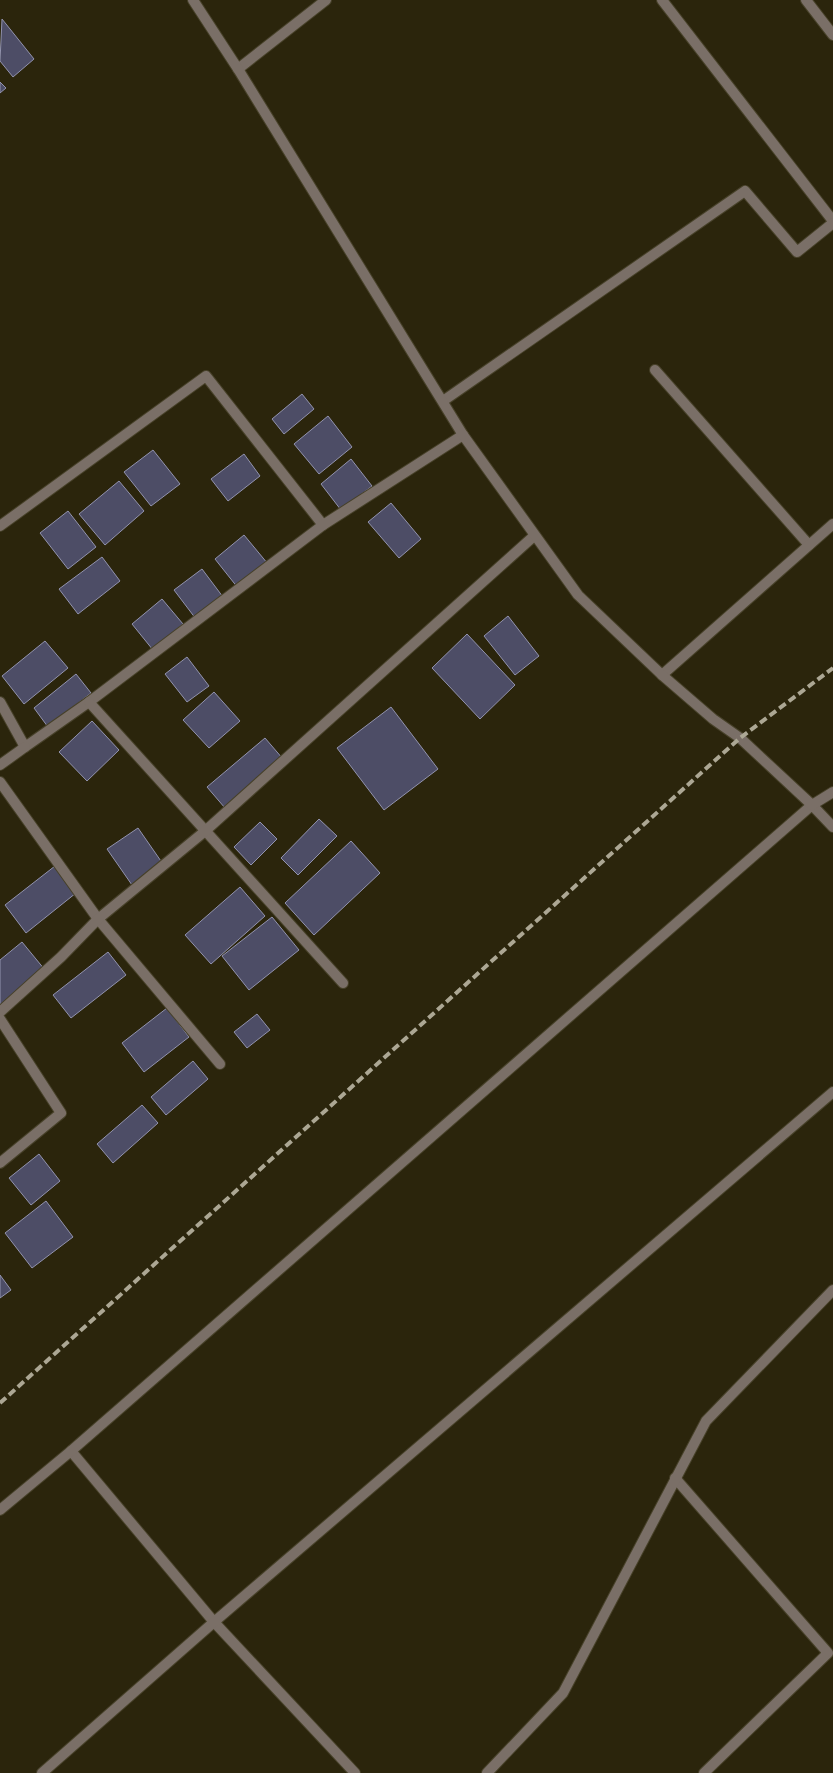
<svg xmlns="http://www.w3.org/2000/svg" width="833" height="1773" font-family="'Nunito Sans',sans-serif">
<rect width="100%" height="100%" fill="#2b250c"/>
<!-- building -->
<g fill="#4d4d66" stroke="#9293ae">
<polygon points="2,19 34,59 13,77 0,61"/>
<polygon points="0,82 6,88 0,93"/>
<polygon points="302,394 314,409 284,434 272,419"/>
<polygon points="328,416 352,447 319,474 294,444"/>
<polygon points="153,450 180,484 151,506 124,472"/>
<polygon points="244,454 260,476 228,501 211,479"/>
<polygon points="351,459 372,486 341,510 321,484"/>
<polygon points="119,481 144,511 105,545 79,514"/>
<polygon points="391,503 421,539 399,558 368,522"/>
<polygon points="68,511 96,547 68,569 40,533"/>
<polygon points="244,535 268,564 238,588 215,559"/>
<polygon points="102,557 120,581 78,614 59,589"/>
<polygon points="202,569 223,597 196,619 174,590"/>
<polygon points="162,599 183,624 153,650 132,624"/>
<polygon points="508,616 539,656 515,675 484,636"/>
<polygon points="467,634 515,685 480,719 432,668"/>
<polygon points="45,641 68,668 24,704 2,676"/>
<polygon points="187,657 209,686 187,702 165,674"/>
<polygon points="76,674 91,693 48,727 34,708"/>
<polygon points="214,692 240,721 209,748 183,720"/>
<polygon points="391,707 438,769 384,810 337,748"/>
<polygon points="92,721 119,750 87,781 59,752"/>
<polygon points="265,738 283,759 225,808 207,787"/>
<polygon points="319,819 337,836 298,875 281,858"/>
<polygon points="260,822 277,839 251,865 234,847"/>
<polygon points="138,828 163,864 132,885 107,849"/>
<polygon points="351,841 380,873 314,935 285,903"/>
<polygon points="55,866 76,893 26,933 5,905"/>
<polygon points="240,887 265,916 211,964 185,935"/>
<polygon points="272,917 299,950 249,990 222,956"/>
<polygon points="22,942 45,970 0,1007 0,960"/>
<polygon points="108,952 126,975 71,1018 53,995"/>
<polygon points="167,1008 189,1037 144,1072 122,1043"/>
<polygon points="257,1014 270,1030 247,1048 234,1032"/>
<polygon points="193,1061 208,1079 166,1115 151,1097"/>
<polygon points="142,1105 158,1123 113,1163 97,1144"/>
<polygon points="39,1154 60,1181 31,1205 9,1178"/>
<polygon points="46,1201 73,1237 32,1268 5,1233"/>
<polygon points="0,1275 11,1290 0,1298"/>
</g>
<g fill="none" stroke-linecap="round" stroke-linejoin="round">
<defs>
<g id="minor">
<polyline points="662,0 833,221"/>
<polyline points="806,0 833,35"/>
<polyline points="238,69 326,0"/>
<polyline points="655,370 809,545"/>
<polyline points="443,401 745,191 797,252 833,223"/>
<polyline points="0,526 206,376 323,525"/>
<polyline points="662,675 833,524"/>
<polyline points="0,702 25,747 89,702 323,525 463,435"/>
<polyline points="89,702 343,983"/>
<polyline points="0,765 25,747"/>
<polyline points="0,782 98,919 220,1064"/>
<polyline points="0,1012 61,957 98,919 204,832 534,536"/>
<polyline points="0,1019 61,1113 0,1163"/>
<polyline points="71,1451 214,1622 355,1773"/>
<polyline points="675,1478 828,1653 704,1773"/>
<polyline points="0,1510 71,1451 812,805 833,827"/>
<polyline points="42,1773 214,1622 833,1092"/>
<polyline points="487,1773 563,1693 706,1421 833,1290"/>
</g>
<polyline id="tertiary" points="193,0 238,69 463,435 578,595 662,675 713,719 740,738 812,805 833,792"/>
</defs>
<!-- minor casing -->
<use href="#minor" stroke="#474129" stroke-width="12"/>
<!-- tertiary casing -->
<use href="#tertiary" stroke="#474129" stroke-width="12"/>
<!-- minor -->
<use href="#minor" stroke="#7a6f67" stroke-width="10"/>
<!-- tertiary -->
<use href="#tertiary" stroke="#7a6f67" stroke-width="10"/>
<!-- rail -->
<polyline stroke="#aca794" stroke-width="4" stroke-dasharray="8 4" stroke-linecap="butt" points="0,1403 740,738 833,668"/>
</g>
</svg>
